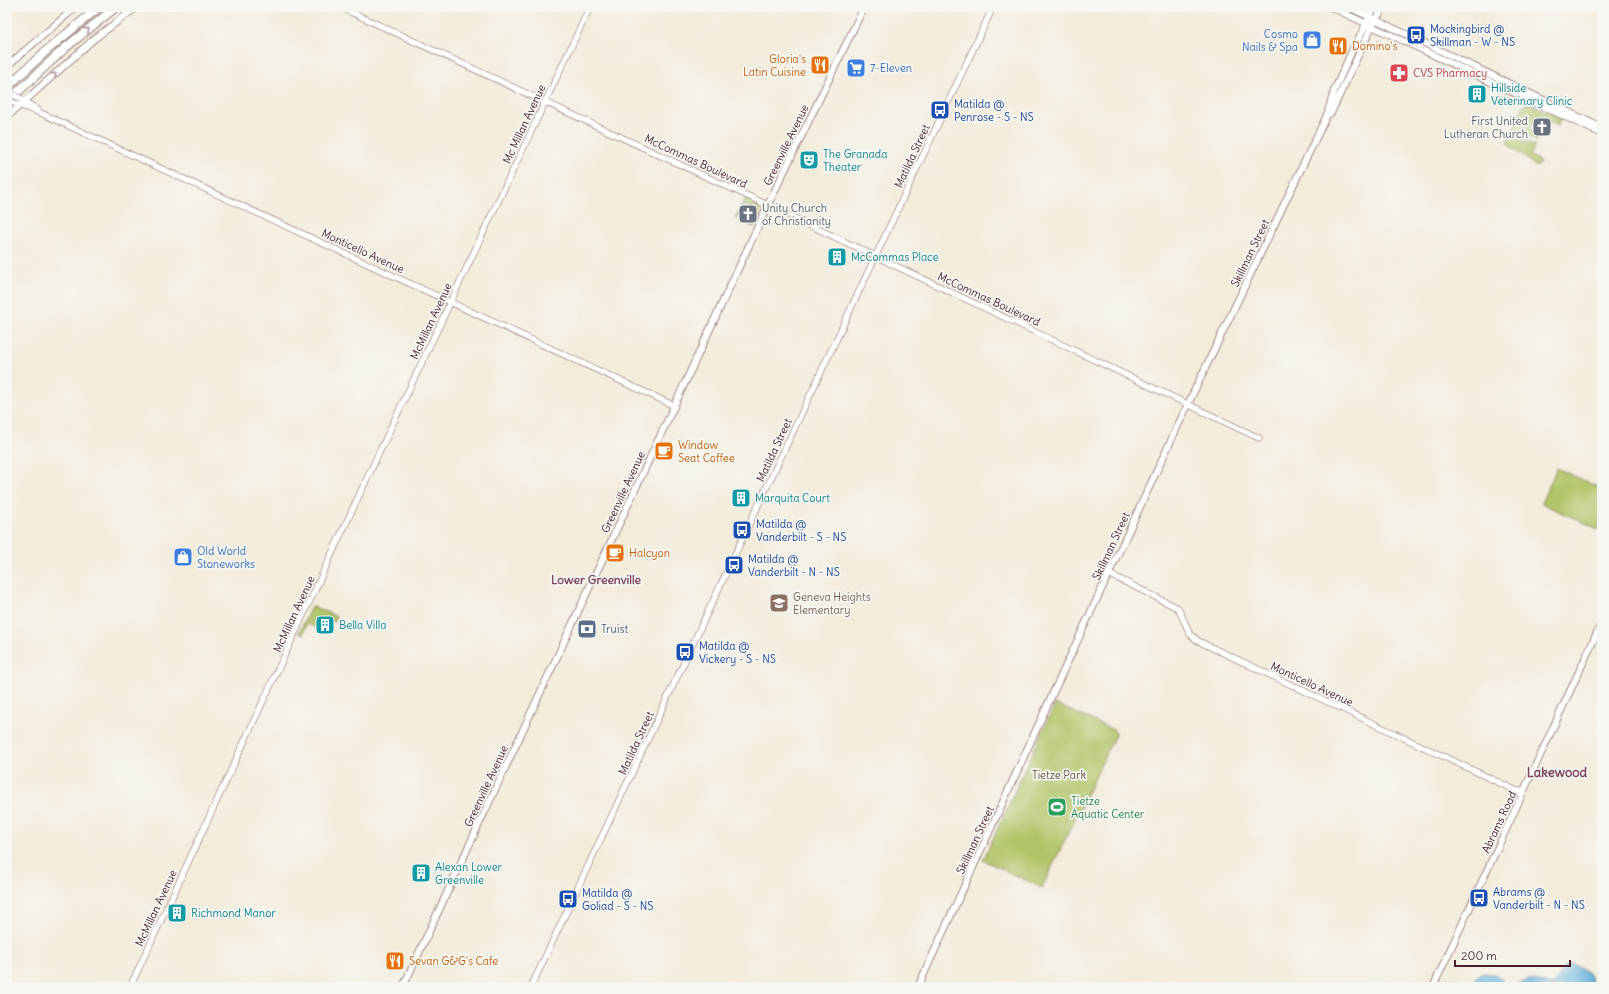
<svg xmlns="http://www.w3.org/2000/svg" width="1609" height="994" font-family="Delius,sans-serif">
<rect width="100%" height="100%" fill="#f6f6f2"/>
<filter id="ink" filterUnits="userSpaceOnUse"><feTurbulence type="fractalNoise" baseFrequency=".025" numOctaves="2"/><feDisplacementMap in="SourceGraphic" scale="8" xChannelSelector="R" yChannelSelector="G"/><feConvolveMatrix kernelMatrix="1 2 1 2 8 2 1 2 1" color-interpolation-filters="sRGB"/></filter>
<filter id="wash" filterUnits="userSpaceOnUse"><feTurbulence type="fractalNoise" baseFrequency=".012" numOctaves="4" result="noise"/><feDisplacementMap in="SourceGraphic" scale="16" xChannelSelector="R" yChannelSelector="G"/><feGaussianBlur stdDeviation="0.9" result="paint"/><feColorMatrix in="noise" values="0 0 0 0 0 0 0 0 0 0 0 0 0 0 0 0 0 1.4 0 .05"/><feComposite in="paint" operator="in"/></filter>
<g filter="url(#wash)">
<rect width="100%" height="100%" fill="#f3ecdb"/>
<!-- green -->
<g fill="#b1c468" stroke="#7e724a">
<polygon points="1528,102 1561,118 1558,126 1536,115 1529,130 1538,135 1536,138 1538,139 1537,141 1517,131 1514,137 1535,146 1530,156 1538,160 1540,164 1537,167 1511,147 1507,142 1523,106"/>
<polygon points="746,198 763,207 754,227 750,226 758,211 757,207 755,206 752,208 744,205 736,220 735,219"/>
<polygon points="1557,468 1602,489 1602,531 1541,503"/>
<polygon points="311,607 315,607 337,617 335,622 320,616 315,627 307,624 303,634 299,633"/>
<polygon points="1055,704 1114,730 1116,733 1042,888 983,860"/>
</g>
<!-- water -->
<g fill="#5eb0d9" stroke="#546882">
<path d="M1571,964C1587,970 1588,970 1594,986L1597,987H1581L1578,984H1575L1571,987H1511C1532,976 1533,981 1553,986L1566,966Z"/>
<polygon points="1483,973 1496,974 1505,983 1505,987 1444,987 1446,979 1448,978 1472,982 1477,976"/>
</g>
</g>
<g filter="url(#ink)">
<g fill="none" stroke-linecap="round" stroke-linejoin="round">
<defs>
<g id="tertiary">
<polyline points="340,7 763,203 1259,438"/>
<polyline points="22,100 38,110"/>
<polyline points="16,104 43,114 675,406"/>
<polyline points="1109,574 1178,608 1190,634 1198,641 1517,791 1524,791"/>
<polyline points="130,987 369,474 590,7"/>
<polyline points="531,987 993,7"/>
</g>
<g id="secondary">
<polyline points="1331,7 1602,134"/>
<polyline points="1349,7 1602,128"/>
<polyline points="7,66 76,7"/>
<polyline points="1327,115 1331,113 1372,26 1384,7"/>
<polyline points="7,117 95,38 137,7"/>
<polyline points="403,987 766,209 864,7"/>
<polyline points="918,987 1053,693 1188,404 1327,115 1334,91 1351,53 1375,7"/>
<polyline points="1433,987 1602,622"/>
</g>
<g id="motorway">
<polyline points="7,87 46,51 99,7"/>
<polyline points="7,102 65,48 116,7"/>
</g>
</defs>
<!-- tertiary casing -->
<use href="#tertiary" stroke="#9e8683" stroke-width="7"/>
<!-- secondary casing -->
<use href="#secondary" stroke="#9e8683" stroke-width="8"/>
<!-- motorway casing -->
<use href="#motorway" stroke="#9e8683" stroke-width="10"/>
<!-- tertiary -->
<use href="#tertiary" stroke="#fff" stroke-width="5.5"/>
<!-- secondary -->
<use href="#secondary" stroke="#fff" stroke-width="6"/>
<!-- motorway -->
<use href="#motorway" stroke="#fff" stroke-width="8"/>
<defs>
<g id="tertiary-bridge">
<polyline points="7,91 21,99"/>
<polyline points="7,99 16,104"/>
</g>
</defs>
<!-- tertiary-bridge casing -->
<use href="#tertiary-bridge" stroke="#9e8683" stroke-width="7" stroke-linecap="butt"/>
<!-- tertiary-bridge -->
<use href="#tertiary-bridge" stroke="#fff" stroke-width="5.5"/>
</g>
<!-- one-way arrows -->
<defs><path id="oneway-chevron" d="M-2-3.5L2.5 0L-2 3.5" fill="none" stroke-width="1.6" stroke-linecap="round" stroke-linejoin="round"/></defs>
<g stroke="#ae9aa0">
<use href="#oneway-chevron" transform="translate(87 30) rotate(-40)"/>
<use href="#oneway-chevron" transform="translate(54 75) rotate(-41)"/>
</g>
</g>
<!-- icons -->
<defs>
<symbol id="bus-square" viewBox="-11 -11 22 22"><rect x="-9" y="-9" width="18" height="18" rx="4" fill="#1a4fb4" stroke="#f6f6f2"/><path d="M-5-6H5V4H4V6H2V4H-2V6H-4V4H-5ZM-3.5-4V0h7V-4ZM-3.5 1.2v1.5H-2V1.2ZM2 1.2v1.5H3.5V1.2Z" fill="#fff"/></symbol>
<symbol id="shop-square" viewBox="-11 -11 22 22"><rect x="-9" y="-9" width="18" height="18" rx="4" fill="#3f7fe0" stroke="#f6f6f2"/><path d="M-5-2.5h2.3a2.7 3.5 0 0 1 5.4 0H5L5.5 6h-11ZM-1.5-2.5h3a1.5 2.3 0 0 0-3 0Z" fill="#fff"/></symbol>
<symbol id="restaurant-square" viewBox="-11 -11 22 22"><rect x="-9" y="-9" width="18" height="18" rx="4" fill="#e8710a" stroke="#f6f6f2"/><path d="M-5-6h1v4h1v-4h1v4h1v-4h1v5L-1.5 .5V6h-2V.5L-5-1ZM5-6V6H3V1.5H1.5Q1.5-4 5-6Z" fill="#fff"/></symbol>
<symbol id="supermarket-square" viewBox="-11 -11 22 22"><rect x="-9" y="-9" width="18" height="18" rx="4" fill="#3f7fe0" stroke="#f6f6f2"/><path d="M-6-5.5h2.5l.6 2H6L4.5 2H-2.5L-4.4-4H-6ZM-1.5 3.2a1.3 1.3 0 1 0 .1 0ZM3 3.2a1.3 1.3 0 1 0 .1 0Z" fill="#fff"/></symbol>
<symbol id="pharmacy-square" viewBox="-11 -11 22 22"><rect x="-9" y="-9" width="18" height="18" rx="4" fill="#e0444e" stroke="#f6f6f2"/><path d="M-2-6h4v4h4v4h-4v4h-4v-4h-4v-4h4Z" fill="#fff"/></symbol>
<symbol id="building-square" viewBox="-11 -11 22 22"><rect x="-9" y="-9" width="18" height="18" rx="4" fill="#0f9aa8" stroke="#f6f6f2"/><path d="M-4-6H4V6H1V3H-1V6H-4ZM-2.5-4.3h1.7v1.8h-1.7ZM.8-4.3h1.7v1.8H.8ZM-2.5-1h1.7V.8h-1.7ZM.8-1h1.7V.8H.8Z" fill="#fff"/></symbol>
<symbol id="church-square" viewBox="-11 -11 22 22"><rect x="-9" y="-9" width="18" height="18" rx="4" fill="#6b7280" stroke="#f6f6f2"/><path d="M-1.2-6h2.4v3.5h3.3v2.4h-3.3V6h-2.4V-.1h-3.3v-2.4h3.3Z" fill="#fff"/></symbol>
<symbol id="theatre-square" viewBox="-11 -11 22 22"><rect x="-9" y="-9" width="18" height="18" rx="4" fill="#0f9aa8" stroke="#f6f6f2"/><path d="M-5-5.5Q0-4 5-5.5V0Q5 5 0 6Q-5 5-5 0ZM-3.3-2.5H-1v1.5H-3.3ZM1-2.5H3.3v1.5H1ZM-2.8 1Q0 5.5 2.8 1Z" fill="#fff"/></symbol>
<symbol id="cafe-square" viewBox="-11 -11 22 22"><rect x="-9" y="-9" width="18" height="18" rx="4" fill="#e8710a" stroke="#f6f6f2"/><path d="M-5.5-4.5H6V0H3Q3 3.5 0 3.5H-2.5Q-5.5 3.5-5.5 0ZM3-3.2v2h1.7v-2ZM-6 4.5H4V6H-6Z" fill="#fff"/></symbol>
<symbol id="school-square" viewBox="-11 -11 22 22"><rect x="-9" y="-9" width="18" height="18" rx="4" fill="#8d6e63" stroke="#f6f6f2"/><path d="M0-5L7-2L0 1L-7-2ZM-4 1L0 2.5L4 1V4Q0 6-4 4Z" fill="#fff"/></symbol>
<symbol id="bank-square" viewBox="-11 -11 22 22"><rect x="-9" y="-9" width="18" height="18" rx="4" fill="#5c6f8a" stroke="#f6f6f2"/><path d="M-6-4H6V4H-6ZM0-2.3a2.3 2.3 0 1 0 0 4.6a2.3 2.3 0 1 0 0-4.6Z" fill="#fff"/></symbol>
<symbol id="stadium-square" viewBox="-11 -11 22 22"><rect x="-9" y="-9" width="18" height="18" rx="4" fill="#2e9e5b" stroke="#f6f6f2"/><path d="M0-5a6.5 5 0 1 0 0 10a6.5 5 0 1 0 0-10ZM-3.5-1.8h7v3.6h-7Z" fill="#fff"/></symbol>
</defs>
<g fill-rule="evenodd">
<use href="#bus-square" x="1405" y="24" width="22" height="22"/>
<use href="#shop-square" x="1301" y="29" width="22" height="22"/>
<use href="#restaurant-square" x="1327" y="35" width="22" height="22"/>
<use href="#restaurant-square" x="809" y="54" width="22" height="22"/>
<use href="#supermarket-square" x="845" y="57" width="22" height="22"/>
<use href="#pharmacy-square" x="1388" y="62" width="22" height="22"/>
<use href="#building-square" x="1466" y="83" width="22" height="22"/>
<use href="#bus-square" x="929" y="99" width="22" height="22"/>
<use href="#church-square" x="1531" y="116" width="22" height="22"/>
<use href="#theatre-square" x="798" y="149" width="22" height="22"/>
<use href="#church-square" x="737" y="203" width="22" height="22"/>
<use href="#building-square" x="826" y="246" width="22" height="22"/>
<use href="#cafe-square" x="653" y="440" width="22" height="22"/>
<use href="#building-square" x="730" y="487" width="22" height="22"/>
<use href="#bus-square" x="731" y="519" width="22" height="22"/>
<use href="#cafe-square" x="604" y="542" width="22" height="22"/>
<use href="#shop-square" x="172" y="546" width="22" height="22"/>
<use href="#bus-square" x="723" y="554" width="22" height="22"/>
<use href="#school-square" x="768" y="592" width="22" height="22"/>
<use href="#building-square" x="314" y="614" width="22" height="22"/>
<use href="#bank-square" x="576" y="618" width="22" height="22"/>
<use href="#bus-square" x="674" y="641" width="22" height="22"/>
<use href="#stadium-square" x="1046" y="796" width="22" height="22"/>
<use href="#building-square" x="410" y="862" width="22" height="22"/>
<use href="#bus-square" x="1468" y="887" width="22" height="22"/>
<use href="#bus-square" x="557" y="888" width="22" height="22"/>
<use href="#building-square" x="166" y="902" width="22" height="22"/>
<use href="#restaurant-square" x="384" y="950" width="22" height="22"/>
</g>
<g text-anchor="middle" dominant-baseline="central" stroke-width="3.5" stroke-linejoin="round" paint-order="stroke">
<!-- transit labels -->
<g font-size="11" fill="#164399" stroke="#f6f6f2" text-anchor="start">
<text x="1430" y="29">Mockingbird @<tspan x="1430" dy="13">Skillman - W - NS</tspan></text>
<text x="954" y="104">Matilda @<tspan x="954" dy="13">Penrose - S - NS</tspan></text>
<text x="756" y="524">Matilda @<tspan x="756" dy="13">Vanderbilt - S - NS</tspan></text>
<text x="748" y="559">Matilda @<tspan x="748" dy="13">Vanderbilt - N - NS</tspan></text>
<text x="699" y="646">Matilda @<tspan x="699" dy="13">Vickery - S - NS</tspan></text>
<text x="1493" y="892">Abrams @<tspan x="1493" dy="13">Vanderbilt - N - NS</tspan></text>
<text x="582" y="893">Matilda @<tspan x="582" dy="13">Goliad - S - NS</tspan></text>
</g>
<!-- shop labels -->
<g font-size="11" fill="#366cbe" stroke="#f6f6f2" text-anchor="start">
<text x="1298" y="34" text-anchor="end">Cosmo<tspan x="1298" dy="13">Nails &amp; Spa</tspan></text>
<text x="870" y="68">7-Eleven</text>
<text x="197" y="551">Old World<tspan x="197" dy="13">Stoneworks</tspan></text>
</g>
<!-- food labels -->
<g font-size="11" fill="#c56008" stroke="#f6f6f2" text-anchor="start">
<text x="1352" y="46">Domino's</text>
<text x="806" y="59" text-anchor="end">Gloria's<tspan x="806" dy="13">Latin Cuisine</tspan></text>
<text x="678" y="445">Window<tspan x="678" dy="13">Seat Coffee</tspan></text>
<text x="629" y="553">Halcyon</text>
<text x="409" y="961">Sevan G&amp;G's Cafe</text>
</g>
<!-- health labels -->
<g font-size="11" fill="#be3a42" stroke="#f6f6f2" text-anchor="start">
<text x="1413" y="73">CVS Pharmacy</text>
</g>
<!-- culture labels -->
<g font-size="11" fill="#0d838f" stroke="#f6f6f2" text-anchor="start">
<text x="1491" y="88">Hillside<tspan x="1491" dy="13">Veterinary Clinic</tspan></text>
<text x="823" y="154">The Granada<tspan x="823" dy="13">Theater</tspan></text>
<text x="851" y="257">McCommas Place</text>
<text x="755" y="498">Marquita Court</text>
<text x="339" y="625">Bella Villa</text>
<text x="435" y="867">Alexan Lower<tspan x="435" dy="13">Greenville</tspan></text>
<text x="191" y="913">Richmond Manor</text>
</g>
<!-- worship labels -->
<g font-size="11" fill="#5b616d" stroke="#f6f6f2" text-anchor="end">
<text x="1528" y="121">First United<tspan x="1528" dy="13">Lutheran Church</tspan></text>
<text x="762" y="208" text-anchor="start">Unity Church<tspan x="762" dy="13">of Christianity</tspan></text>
</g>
<!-- street labels -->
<g font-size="11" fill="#4a1f2b" stroke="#f6f6f2">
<text transform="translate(524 124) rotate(-65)">Mc Millan Avenue</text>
<text transform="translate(786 145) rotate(-64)">Greenville Avenue</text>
<text transform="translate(912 156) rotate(-65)">Matilda Street</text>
<text transform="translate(696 161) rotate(25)">McCommas Boulevard</text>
<text transform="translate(363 251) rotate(25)">Monticello Avenue</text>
<text transform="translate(1250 253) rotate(-64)">Skillman Street</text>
<text transform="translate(989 299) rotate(25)">McCommas Boulevard</text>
<text transform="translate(431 321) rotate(-65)">McMillan Avenue</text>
<text transform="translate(774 450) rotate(-65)">Matilda Street</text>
<text transform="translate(623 492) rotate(-65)">Greenville Avenue</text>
<text transform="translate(1111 546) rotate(-65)">Skillman Street</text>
<text transform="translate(294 614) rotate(-65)">McMillan Avenue</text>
<text transform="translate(1312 684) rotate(25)">Monticello Avenue</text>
<text transform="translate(636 743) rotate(-65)">Matilda Street</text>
<text transform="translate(486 786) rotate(-65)">Greenville Avenue</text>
<text transform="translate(1499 822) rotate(-65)">Abrams Road</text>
<text transform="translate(975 840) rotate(-65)">Skillman Street</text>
<text transform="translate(156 908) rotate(-65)">McMillan Avenue</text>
</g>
<!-- education labels -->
<g font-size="11" fill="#785e54" stroke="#f6f6f2" text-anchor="start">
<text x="793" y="597">Geneva Heights<tspan x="793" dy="13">Elementary</tspan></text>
</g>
<!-- service labels -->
<g font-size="11" fill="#4e5e75" stroke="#f6f6f2" text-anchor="start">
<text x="601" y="629">Truist</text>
</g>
<!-- park labels -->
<g font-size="11" fill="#69513d" stroke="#f6f6f2">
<text x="1059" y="775">Tietze Park</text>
</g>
<!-- leisure labels -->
<g font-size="11" fill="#27864d" stroke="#f6f6f2" text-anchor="start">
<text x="1071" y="801">Tietze<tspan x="1071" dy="13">Aquatic Center</tspan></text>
</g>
<!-- neighbourhood labels -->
<g font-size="12" font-weight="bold" fill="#7e485e" stroke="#f6f6f2">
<text x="596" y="579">Lower Greenville</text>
</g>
<!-- quarter labels -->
<g font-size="13" font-weight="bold" fill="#7e485e" stroke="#f6f6f2">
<text x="1557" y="772">Lakewood</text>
</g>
</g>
<!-- margin -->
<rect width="1609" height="994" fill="none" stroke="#f6f6f2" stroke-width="24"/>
<!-- scale -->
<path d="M1455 960v6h115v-6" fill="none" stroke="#4a1f2b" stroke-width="2"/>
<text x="1461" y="960" font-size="12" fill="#4a1f2b" stroke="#f6f6f2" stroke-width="3" paint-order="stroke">200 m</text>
</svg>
